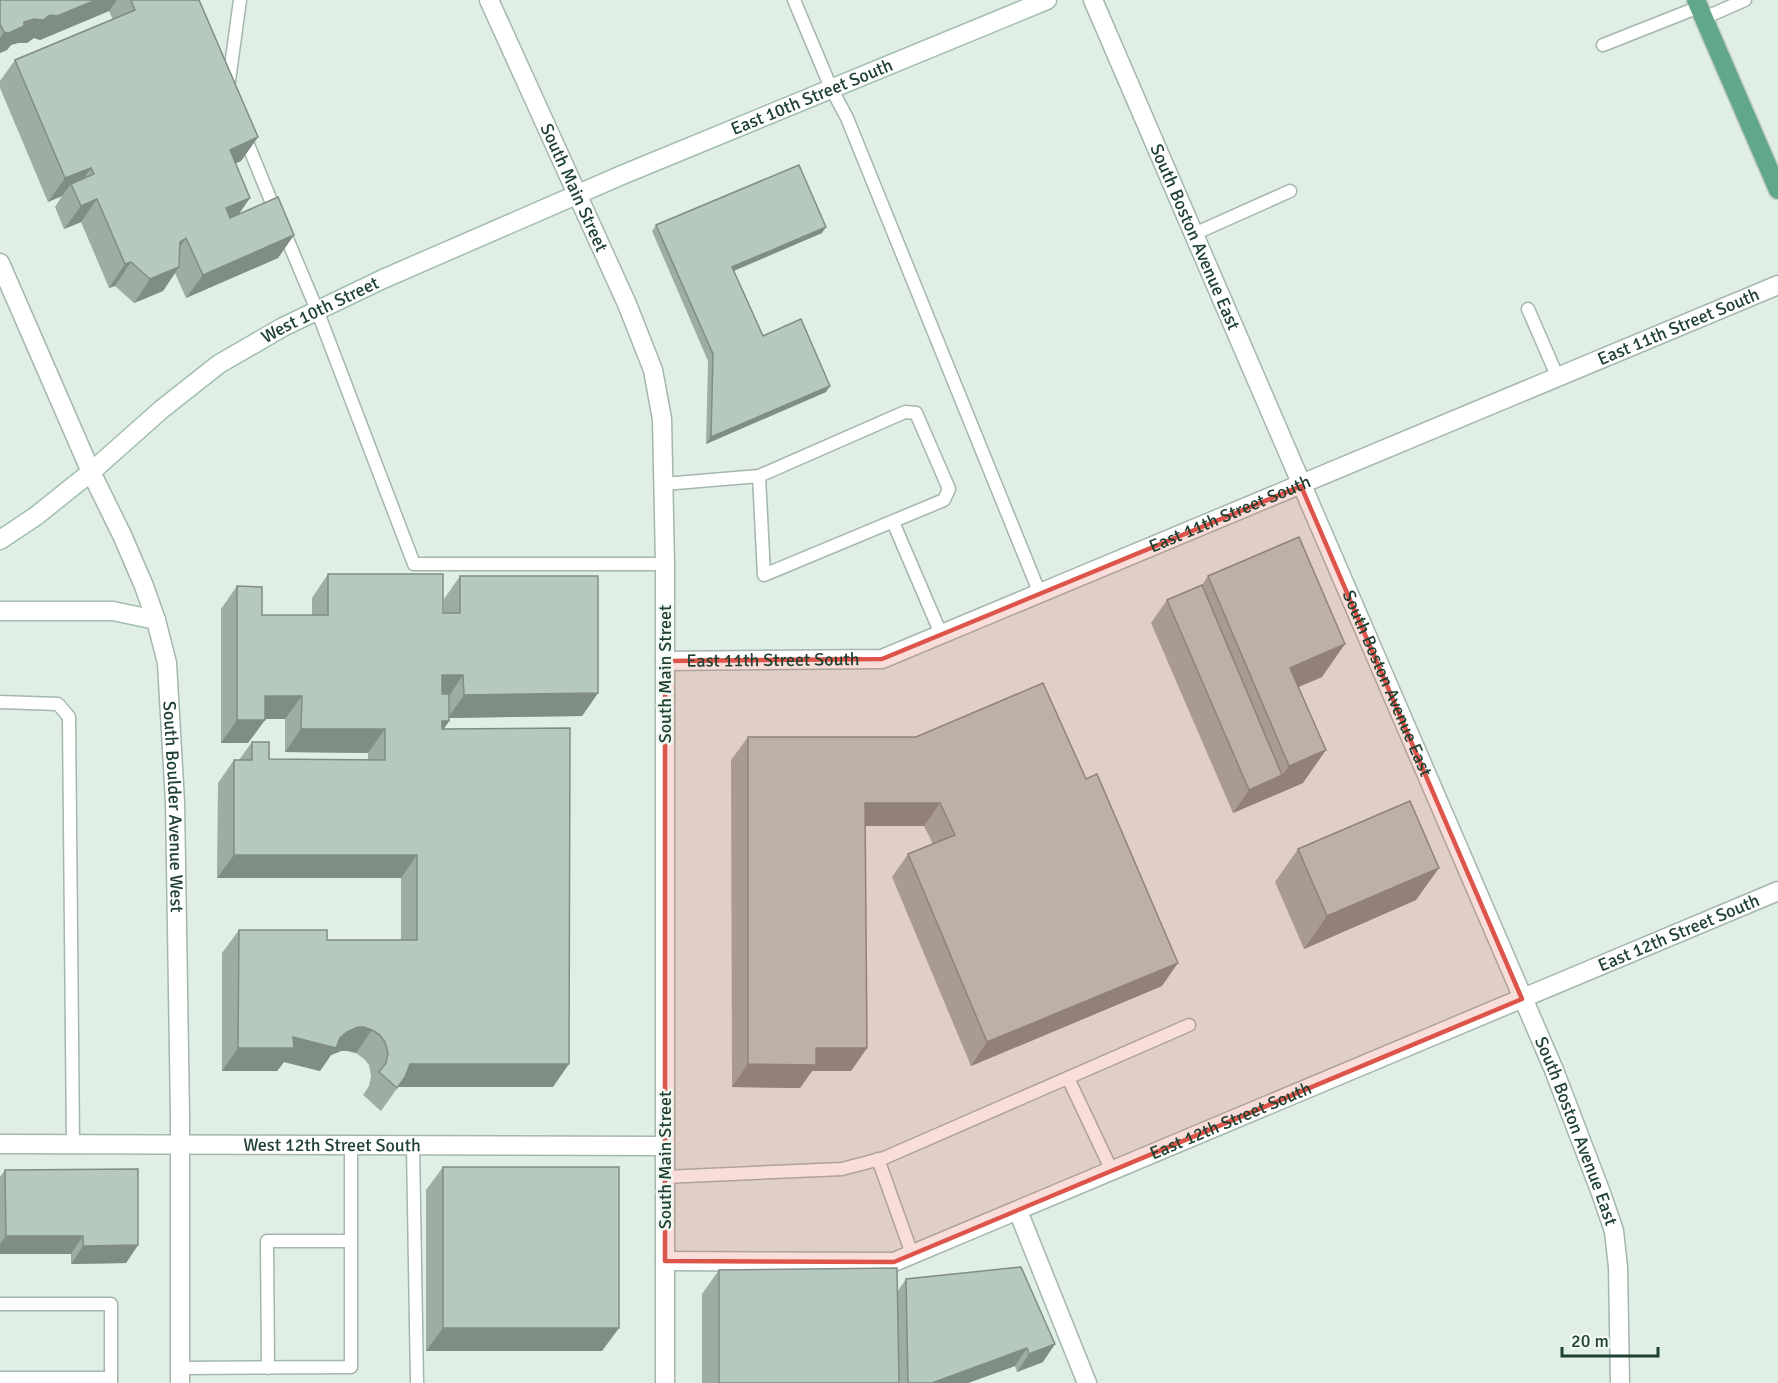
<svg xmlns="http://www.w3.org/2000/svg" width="1778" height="1383" font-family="Signika,sans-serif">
<rect width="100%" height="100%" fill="#e1eee6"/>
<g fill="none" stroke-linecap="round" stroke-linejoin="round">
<defs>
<g id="service">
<polyline points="794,0 831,88 847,118 1040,594"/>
<polyline points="1704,18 1745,0"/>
<polyline points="1603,45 1699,7"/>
<polyline points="228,88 240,0"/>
<polyline points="244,135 276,213"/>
<polyline points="283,229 317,310 414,564 665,564"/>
<polyline points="1194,234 1290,191"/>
<polyline points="1528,309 1558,378"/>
<polyline points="664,484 759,476 905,412 916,413 949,489 944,500 764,575 759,476"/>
<polyline points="893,522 941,634"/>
<polyline points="0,702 58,704 69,717 73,1145"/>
<polyline points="1068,1078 1112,1171"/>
<polyline points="413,1146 417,1383"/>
<polyline points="878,1159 912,1254"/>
<polyline points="664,1177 842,1169 884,1158 1189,1025"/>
<polyline points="351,1241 351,1145"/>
<polyline points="0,1304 111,1304 111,1383"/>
<polyline points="180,1368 351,1367 351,1241 267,1241 268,1368"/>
<polyline points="0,1378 111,1378"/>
</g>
<g id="minor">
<path id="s1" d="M665,661L882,659L1778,285"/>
<polyline points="1018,1211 1087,1383"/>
<path id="s2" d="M665,1261L894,1262L1778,891"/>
</g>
<g id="tertiary">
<path id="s3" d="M489,0L627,304L653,370L662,419L665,564V1383"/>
<path id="s4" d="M1093,0L1554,1070L1601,1193L1614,1231L1618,1267L1620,1383"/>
<path id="s5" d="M0,263L91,472L122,535L144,586L156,620L167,663L175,802L180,1116V1383"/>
<path id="s6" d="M0,1144L664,1146"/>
</g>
<g id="secondary">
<path id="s7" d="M0,540L36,516L91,472L162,409L219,364L283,327L383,279L622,175L1047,0"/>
<polyline points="0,611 113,611 156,620"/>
</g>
<polyline id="primary" points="1696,0 1778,190"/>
</defs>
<!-- service casing -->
<use href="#service" stroke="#a3b7ac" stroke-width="15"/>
<!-- minor casing -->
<use href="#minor" stroke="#a3b7ac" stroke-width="21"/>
<!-- tertiary casing -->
<use href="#tertiary" stroke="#a3b7ac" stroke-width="21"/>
<!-- secondary casing -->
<use href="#secondary" stroke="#a1beae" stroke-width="21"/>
<!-- primary casing -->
<use href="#primary" stroke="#c0cac5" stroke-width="21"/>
<!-- service -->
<use href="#service" stroke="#fff" stroke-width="12"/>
<!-- minor -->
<use href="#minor" stroke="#fff" stroke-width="18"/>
<!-- tertiary -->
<use href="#tertiary" stroke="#fff" stroke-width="18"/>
<!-- secondary -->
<use href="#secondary" stroke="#fff" stroke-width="18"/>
<!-- primary -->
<use href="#primary" stroke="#60a889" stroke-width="18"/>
</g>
<!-- wall -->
<g fill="#9dada3">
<polygon points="0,0 199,0 258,137 241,161 236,163 239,214 294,235 278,258 186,298 175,273 163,291 134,303 115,286 109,288 81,222 64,229 55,207 62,196 48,202 0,88 0,81 15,60 113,20 109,11 40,40 34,38 27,43 18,43 11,45 7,50 0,53"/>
<polygon points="656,225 822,233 734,271 763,336 826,392 706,444 708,361 652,231"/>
<polygon points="328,574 443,613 444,613 444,599 460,576 598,693 582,716 449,718 449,721 444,729 553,1087 398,1087 381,1111 363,1095 369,1086 371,1076 369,1065 364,1059 356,1053 348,1051 341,1051 331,1055 320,1071 284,1062 277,1071 222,1071 222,953 239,930 327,940 401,940 401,878 217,878 218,783 234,760 239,760 252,742 269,759 368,760 368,753 285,752 285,719 265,719 248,743 221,743 221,609 237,586 262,615 312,615 312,598"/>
<polygon points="1208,576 1322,677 1299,687 1303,783 1233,813 1151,623 1167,600 1202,585"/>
<polygon points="748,737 916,737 1162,986 971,1066 892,877 908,854 933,844 924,826 865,826 867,1048 851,1071 812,1071 800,1088 732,1087 731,760"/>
<polygon points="1298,849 1416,900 1304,949 1275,882"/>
<polygon points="443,1167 602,1351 426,1351 426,1190"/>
<polygon points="5,1170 138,1245 126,1263 71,1264 71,1254 0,1254 0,1177"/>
<polygon points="1021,1267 1043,1362 1017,1372 1015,1366 968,1383 702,1383 702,1294 719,1270 897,1292 906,1279"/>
</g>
<!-- shaded-wall -->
<g fill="#7f8d85">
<polygon points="96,0 117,0 109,11 40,40 34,38 27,43 18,43 11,45 7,50 0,53 0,38 4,32 24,22 50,15"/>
<polygon points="258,137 241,161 213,173 230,150"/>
<polygon points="91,168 75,191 71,184 62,196 48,202 65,178"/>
<polygon points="250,198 234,221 210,231 226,208"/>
<polygon points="97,199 81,222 64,229 81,206"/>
<polygon points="826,227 822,233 728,273 732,267"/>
<polygon points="294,235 278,258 186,298 203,275"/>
<polygon points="186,238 170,262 180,242"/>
<polygon points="131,262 115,286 109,288 125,264"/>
<polygon points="179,267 163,291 134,303 150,279"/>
<polygon points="830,386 826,392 706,444 711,437"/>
<polygon points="1345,644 1322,677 1267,700 1290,668"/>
<polygon points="442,675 463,675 447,699 426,698"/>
<polygon points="598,693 582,716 448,718 464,695"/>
<polygon points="265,696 302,696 285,719 248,719"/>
<polygon points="237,720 265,720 248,743 221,743"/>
<polygon points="442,721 449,721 433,744"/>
<polygon points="301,729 385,729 368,753 285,752"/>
<polygon points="1326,750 1303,783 1233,813 1249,790 1282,775 1289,766"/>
<polygon points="865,803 940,803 924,826 849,826"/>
<polygon points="234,855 417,855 401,878 217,878"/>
<polygon points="1439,868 1416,900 1304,949 1327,916"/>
<polygon points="1178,963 1162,986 971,1066 987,1042"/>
<polygon points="358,1027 364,1027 372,1030 356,1053 348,1051 341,1051 331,1055 320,1071 284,1062 277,1071 222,1071 238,1048 293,1037 340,1038 347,1032"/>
<polygon points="816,1048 867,1048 851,1071 812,1071 800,1088 732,1087 748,1064"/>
<polygon points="410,1064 569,1064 553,1087 396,1087"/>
<polygon points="6,1236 83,1236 71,1254 0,1254 0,1244"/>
<polygon points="138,1245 126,1263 71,1264 83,1246"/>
<polygon points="443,1328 619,1328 602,1351 426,1351"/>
<polygon points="1055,1344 1043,1362 1017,1372 1029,1354"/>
<polygon points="1027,1348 1015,1366 968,1383 932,1383"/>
</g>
<!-- building -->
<g fill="#b6c9be" stroke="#7f8d85" stroke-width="1.5">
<polygon points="0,0 96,0 57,16 50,15 43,20 34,19 24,22 24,26 9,33 4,32 0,24"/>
<polygon points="131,0 199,0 258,137 230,150 250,198 226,208 230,218 278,197 294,235 203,275 186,238 180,242 179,267 150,279 131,262 125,264 97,199 81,206 71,184 94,174 91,168 65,178 15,60 135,10"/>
<polygon points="799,165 826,227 732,267 763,336 801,319 830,386 711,437 713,354 656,225"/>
<polygon points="1299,537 1345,644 1290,668 1326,750 1289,766 1208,576"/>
<polygon points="328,574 443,574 443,613 460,613 460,576 598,576 598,693 464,695 463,675 442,675 442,694 449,694 449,721 442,721 442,729 570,728 569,1064 410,1064 405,1077 397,1088 379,1072 386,1063 388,1053 385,1042 380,1035 372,1030 364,1027 358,1027 347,1032 340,1038 336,1048 293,1037 294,1048 238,1048 239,930 327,930 327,940 417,940 417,855 234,855 234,760 252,760 252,742 269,742 269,759 385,760 385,729 301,729 302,696 265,696 265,720 237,720 237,586 262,587 262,615 328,615"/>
<polygon points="1202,585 1282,775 1249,790 1167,600"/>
<polygon points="1043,683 1086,779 1097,774 1178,963 987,1042 908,854 955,835 940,803 865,803 867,1048 816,1048 816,1065 748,1064 748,737 916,737"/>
<polygon points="1410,801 1439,868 1327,916 1298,849"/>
<rect x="443" y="1167" width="176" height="161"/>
<polygon points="138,1169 138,1245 83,1246 83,1236 6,1236 5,1170"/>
<polygon points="1021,1267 1055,1344 1029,1354 1027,1348 932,1383 908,1383 906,1279"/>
<polygon points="897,1268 899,1383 719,1383 719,1270"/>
</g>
<!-- marked area -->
<path fill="#dd554a" fill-opacity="0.2" stroke="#dd554a" stroke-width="4.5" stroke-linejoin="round" d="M1301,486L1522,999L894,1262L665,1261V661L882,659Z"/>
<g text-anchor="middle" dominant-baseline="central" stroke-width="5" stroke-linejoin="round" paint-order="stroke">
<!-- street labels -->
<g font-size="18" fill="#1f4131" stroke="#f2f9f4">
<text stroke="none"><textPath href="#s7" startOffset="932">East 10th Street South</textPath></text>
<text stroke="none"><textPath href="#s3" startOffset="206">South Main Street</textPath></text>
<text stroke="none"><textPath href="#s4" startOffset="258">South Boston Avenue East</textPath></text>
<text stroke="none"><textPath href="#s7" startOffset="396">West 10th Street</textPath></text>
<text stroke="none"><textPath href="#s1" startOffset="1080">East 11th Street South</textPath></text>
<text stroke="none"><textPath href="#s1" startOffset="594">East 11th Street South</textPath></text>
<text stroke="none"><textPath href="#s1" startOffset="108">East 11th Street South</textPath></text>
<text transform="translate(665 674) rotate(-90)">South Main Street</text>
<text stroke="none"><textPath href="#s4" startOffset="744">South Boston Avenue East</textPath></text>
<text stroke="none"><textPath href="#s5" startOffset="578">South Boulder Avenue West</textPath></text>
<text stroke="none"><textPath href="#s2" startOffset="1080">East 12th Street South</textPath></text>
<text stroke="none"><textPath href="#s2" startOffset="594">East 12th Street South</textPath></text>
<text stroke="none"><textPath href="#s4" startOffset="1230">South Boston Avenue East</textPath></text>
<text stroke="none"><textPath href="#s6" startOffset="332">West 12th Street South</textPath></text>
<text transform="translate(665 1160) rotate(-90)">South Main Street</text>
</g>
</g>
<!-- scale -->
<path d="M1562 1347v9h96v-9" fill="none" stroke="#1f4131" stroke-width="3"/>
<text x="1571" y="1347" font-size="18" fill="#1f4131" stroke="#f2f9f4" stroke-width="4.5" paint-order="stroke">20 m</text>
</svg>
